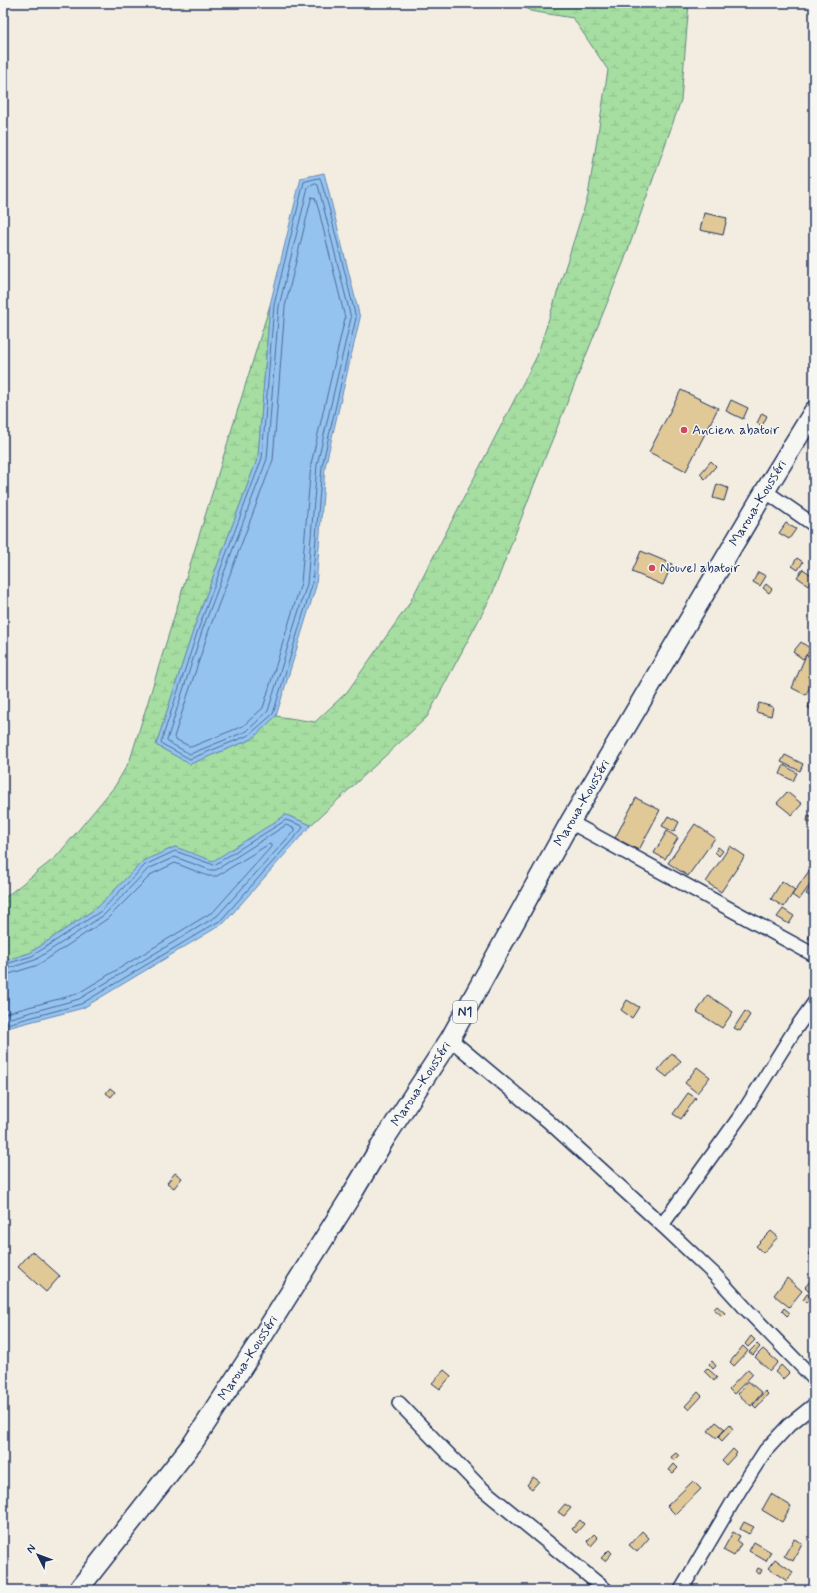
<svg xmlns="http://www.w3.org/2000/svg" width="817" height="1593" font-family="Mynerve,sans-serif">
<defs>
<pattern id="wetland-marsh" width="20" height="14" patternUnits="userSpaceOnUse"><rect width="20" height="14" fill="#a6dea1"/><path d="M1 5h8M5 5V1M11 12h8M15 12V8" fill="none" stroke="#8ebf8d"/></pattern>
</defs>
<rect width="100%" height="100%" fill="#f2ede0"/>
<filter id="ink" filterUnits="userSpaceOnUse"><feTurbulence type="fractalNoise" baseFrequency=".025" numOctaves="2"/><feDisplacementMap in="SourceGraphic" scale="8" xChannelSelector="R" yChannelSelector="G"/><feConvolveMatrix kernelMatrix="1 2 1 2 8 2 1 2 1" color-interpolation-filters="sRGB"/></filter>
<g filter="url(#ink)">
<!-- wetland -->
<polygon fill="url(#wetland-marsh)" stroke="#608680" points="521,3 689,3 681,100 624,261 534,485 491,597 427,717 311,825 286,815 213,862 175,847 143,861 98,907 30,953 3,961 3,899 56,857 115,786 130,760 270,305 258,457 195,625 156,745 190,764 252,739 276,716 315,722 347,692 409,604 537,356 588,196 608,70 573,18 530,11"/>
<!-- water -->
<g fill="#95c3ef" stroke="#6488b5">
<polygon points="324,173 360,318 325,467 316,586 276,716 252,739 190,764 156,745 195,625 258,457 270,305 301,178"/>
<polygon points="286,815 311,825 224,923 83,1008 3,1029 3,961 30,953 98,907 143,861 175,847 213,861"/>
</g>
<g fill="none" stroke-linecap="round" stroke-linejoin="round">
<!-- shore -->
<g stroke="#4c6a98" stroke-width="1">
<polygon points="320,178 329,208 356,318 322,466 312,585 273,714 249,735 190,759 162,744 161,742 199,627 262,458 274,305 304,182"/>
<polygon points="316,184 318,185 351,318 317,465 307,584 268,711 247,731 190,754 168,742 167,740 203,628 267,459 279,306 308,187"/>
<polygon points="312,197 315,198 319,211 345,318 311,464 301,583 263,708 243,726 191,747 175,739 174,737 209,630 273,460 285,307"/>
<polyline points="3,965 32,956 101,911 145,865 175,851 214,865 286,820 303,826 302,829 221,920 81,1004 3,1025"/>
<polyline points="3,970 35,960 104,915 148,869 175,857 210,870 216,870 286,825 294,828 294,831 217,916 79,999 3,1020"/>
<polyline points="3,976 38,965 107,919 152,874 175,863 208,876 217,876 269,844 271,845 271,847 214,911 77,994 3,1014"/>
</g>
</g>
<!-- building -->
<g fill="#e1c897" stroke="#1b2f5e">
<polygon points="704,213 727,218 723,235 700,230"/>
<polygon points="681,390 718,408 686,471 649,452"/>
<polygon points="731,400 748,408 743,419 726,411"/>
<polygon points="762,413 767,416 762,426 757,423"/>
<polygon points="711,461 716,466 705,479 700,474"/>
<polygon points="717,484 728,488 724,501 713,498"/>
<polygon points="786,523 796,529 789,539 779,533"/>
<polygon points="641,551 672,564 663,585 632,572"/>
<polygon points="797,558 803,562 798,570 792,566"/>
<polygon points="803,569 814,577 808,585 797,577"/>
<polygon points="758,572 766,576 760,586 753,582"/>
<polygon points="766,584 772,589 769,593 763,588"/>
<polygon points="801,642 811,649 803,659 793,652"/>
<polygon points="806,655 814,658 814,678 806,695 792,688"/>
<polygon points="812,693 814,694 814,709 808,708"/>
<polygon points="759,703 773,707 771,716 756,712"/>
<polygon points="785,755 803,764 800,771 781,762"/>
<polygon points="784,765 797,773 793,781 780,774"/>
<polygon points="787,792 802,804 792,815 777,803"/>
<polygon points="636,798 660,810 639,850 615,838"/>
<polygon points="668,816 679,822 674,832 662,826"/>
<polygon points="808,816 814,818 813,823 807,821"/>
<polygon points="695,824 715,838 688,876 668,863"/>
<polygon points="667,831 678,838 665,859 654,853"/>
<polygon points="730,846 745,856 721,892 706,882"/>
<polygon points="718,847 723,851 719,856 715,852"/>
<polygon points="814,864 814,879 799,900 792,895"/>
<polygon points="782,881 795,890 784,907 771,899"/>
<polygon points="811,885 814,887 814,898 806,894"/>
<polygon points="783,909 794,916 789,924 777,917"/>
<polygon points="814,930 814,942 808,938"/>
<polygon points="708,995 733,1012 722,1028 697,1012"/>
<polygon points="627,1000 639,1007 632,1018 621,1010"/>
<polygon points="745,1011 750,1015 740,1031 734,1028"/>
<polygon points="672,1053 681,1061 667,1077 658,1070"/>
<polygon points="697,1067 710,1077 697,1093 685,1083"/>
<polygon points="110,1088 115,1092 111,1097 106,1093"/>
<polygon points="688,1093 696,1098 681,1119 673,1114"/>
<polygon points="175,1173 182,1178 174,1188 167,1183"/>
<polygon points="771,1231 778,1237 763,1253 756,1246"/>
<polygon points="814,1247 814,1259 808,1254"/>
<polygon points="32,1251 60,1276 46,1292 18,1267"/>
<polygon points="787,1278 802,1291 789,1307 774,1295"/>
<polygon points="813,1278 814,1279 814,1295 805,1287"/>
<polygon points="807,1294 811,1297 806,1303 803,1300"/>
<polygon points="717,1306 725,1313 722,1316 714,1309"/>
<polygon points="784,1308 790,1313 787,1316 782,1311"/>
<polygon points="751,1336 755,1340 748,1347 745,1344"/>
<polygon points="757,1344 760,1347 753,1355 749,1352"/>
<polygon points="743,1346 748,1351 734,1366 730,1362"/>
<polygon points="763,1349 778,1362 770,1371 755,1357"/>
<polygon points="712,1361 716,1366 713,1369 709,1364"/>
<polygon points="781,1365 789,1373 783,1379 775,1372"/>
<polygon points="707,1368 717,1377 714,1381 704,1371"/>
<polygon points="748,1369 753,1374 734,1394 729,1389"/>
<polygon points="444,1370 451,1376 440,1389 432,1383"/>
<polygon points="748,1381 762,1393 751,1406 738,1394"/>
<polygon points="765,1391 768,1394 756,1408 753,1405"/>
<polygon points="698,1392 702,1396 689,1410 685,1406"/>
<polygon points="716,1422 725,1429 717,1438 708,1431"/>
<polygon points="730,1425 733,1429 722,1441 718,1437"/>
<polygon points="733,1449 737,1453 726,1465 722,1461"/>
<polygon points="676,1453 679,1456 674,1461 671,1457"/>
<polygon points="674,1464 678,1468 673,1473 669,1470"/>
<polygon points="533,1477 539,1481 532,1489 527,1485"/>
<polygon points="693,1481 701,1489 675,1514 667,1506"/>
<polygon points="771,1494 791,1506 782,1522 762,1510"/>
<polygon points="565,1504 571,1508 564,1516 558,1512"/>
<polygon points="580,1520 584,1524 576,1533 572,1529"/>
<polygon points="744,1522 754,1527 749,1534 740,1529"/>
<polygon points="642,1531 649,1538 637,1552 629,1545"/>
<polygon points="733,1532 740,1536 737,1541 741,1544 734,1556 723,1550"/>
<polygon points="594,1534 598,1538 591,1546 587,1541"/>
<polygon points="794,1539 802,1543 793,1561 784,1556"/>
<polygon points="754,1542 771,1552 766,1561 749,1551"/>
<polygon points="609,1550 612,1553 605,1561 601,1558"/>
<polygon points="775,1559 793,1572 787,1581 768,1568"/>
<polygon points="758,1568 762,1570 760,1574 756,1572"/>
<polygon points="741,1585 748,1590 737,1590"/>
</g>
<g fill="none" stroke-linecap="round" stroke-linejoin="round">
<defs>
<g id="minor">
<polyline points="765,491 814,525"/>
<polyline points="570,822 814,955"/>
<polyline points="450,1039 548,1121 662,1225 715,1275 747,1310 814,1379"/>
<polyline points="662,1225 744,1111 794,1031 814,1003"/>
<polyline points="399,1403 480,1487 606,1590"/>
<polyline points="681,1590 741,1488 765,1451 789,1425 814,1405"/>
</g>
<polyline id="highway" points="78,1590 193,1443 257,1345 349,1199 386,1137 450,1039 570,822 765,491 814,411"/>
</defs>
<!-- minor casing -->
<use href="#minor" stroke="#1b2f5e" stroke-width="16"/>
<!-- highway casing -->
<use href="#highway" stroke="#1b2f5e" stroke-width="22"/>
<!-- minor -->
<use href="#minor" stroke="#f6f6f2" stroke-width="13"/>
<!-- highway -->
<use href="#highway" stroke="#f6f6f2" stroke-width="19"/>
</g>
</g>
<!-- markers -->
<g fill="#d1495b" stroke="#f6f6f2" stroke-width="1.5">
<circle cx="684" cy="430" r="4"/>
<circle cx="652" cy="568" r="4"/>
</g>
<g text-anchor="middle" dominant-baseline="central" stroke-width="3" stroke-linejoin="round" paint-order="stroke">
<!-- shield labels -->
<rect fill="#f6f6f2" stroke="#5d6b8a" stroke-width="1" x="453" y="1001" width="24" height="22" rx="3"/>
<g font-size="13" font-weight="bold" fill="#1b2f5e">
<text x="465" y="1012">N1</text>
</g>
<!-- poi labels -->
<g font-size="14" fill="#1b2f5e" stroke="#f6f6f2" text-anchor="start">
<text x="692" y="430">Ancien abatoir</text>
<text x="660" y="568">Nouvel abatoir</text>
</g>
<!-- street labels -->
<g font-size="14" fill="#1b2f5e" stroke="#f6f6f2">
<text transform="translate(758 503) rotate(-59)">Maroua-Kousséri</text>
<text transform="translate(582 803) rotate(-60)">Maroua-Kousséri</text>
<text transform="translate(421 1084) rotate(-57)">Maroua-Kousséri</text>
<text transform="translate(248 1358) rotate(-57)">Maroua-Kousséri</text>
</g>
</g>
<!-- margin -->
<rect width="817" height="1593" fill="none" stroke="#f6f6f2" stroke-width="16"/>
<rect x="8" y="8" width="801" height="1577" fill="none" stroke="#1b2f5e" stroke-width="1.5" filter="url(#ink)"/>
<!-- north arrow -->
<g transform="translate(38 1555) rotate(312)" stroke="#f6f6f2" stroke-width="3" paint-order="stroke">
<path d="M0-3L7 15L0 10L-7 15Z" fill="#1b2f5e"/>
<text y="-6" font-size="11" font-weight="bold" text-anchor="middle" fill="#1b2f5e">N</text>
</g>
</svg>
